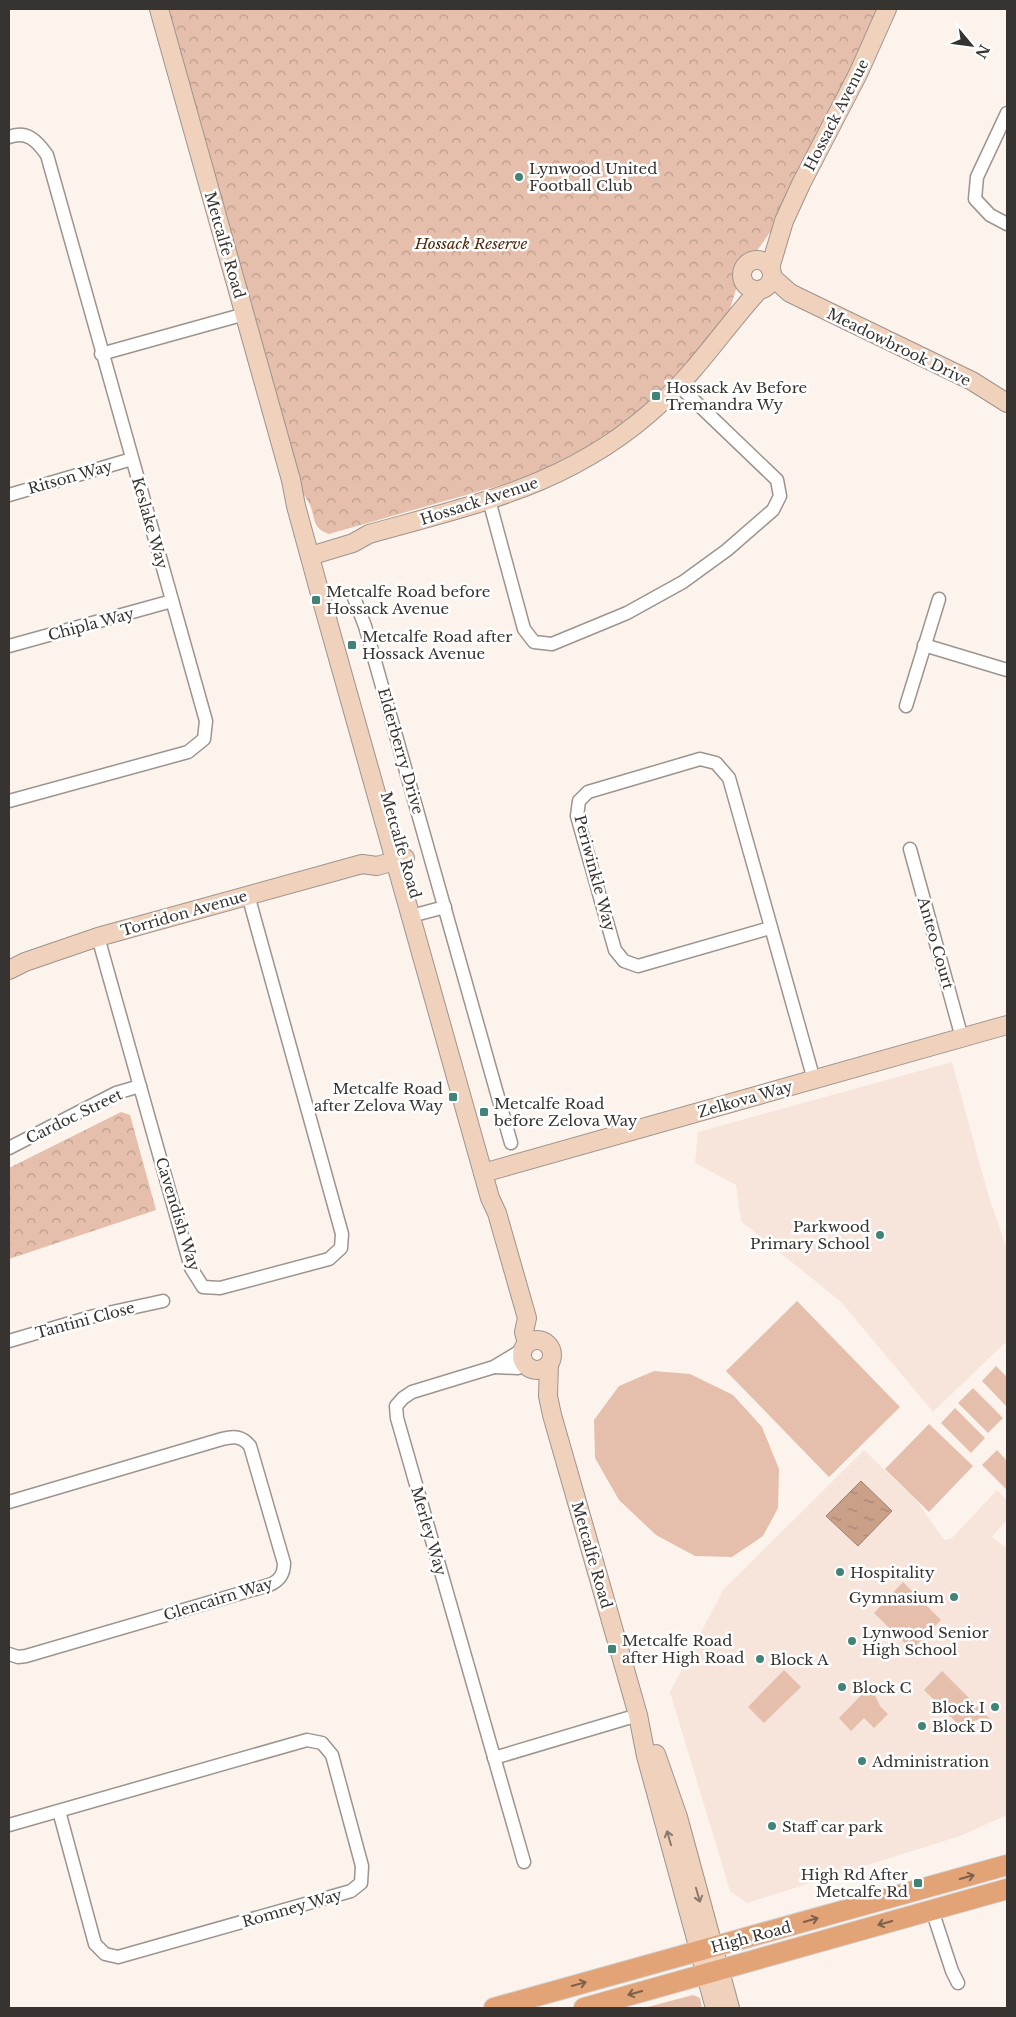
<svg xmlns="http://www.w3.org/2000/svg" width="1016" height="2017" font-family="'Libre Baskerville',serif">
<defs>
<pattern id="park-crowns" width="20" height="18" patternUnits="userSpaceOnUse" patternTransform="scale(1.25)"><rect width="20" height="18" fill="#e5bfab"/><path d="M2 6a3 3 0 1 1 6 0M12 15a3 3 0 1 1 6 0" fill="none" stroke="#ba9c8c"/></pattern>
<pattern id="water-ripples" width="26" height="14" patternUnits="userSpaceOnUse" patternTransform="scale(1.25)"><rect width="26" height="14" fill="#cba089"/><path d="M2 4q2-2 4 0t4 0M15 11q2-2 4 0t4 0" fill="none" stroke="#a68370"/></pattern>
</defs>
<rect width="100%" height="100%" fill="#fdf3ed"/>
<!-- built -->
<g fill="#f7e5dc">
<polygon points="952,1062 988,1194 1007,1249 1007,1341 933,1412 841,1302 741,1221 736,1185 695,1163 698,1132"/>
<polygon points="864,1450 916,1500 944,1540 952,1538 997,1490 1007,1500 1007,1520 992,1537 1007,1548 1007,1815 960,1836 747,1903 730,1891 670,1692 723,1590"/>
</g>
<!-- grass -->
<g fill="#e5bfab">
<polygon points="797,1301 900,1407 829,1477 726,1371"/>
<polygon points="996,1366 1007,1377 1007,1407 982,1381"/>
<polygon points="654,1371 690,1374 733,1395 762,1427 779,1469 778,1508 763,1536 732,1557 695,1556 656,1535 619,1500 595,1458 594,1420 619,1386"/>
<polygon points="973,1388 1003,1418 988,1433 958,1403"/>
<polygon points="955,1408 985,1438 971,1453 941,1423"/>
<polygon points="929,1424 973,1466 929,1512 885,1469"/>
<polygon points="997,1450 1007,1461 1007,1490 982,1465"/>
<polygon points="903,1582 941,1620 912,1650 874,1613"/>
<polygon points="784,1670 801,1687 764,1723 748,1707"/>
<polygon points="942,1671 992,1721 976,1720 963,1729 924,1690"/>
<polygon points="873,1683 877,1688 874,1693 880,1706 888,1714 874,1728 864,1718 851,1731 839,1718"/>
<polygon points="693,1995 700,1998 702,2008 644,2008"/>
</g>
<!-- park -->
<g fill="url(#park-crowns)">
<path d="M165,9H879L814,150L773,228L754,255L739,257L732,272L737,286L730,309L712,336L673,381L634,416L586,447L548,467L508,483L329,534C311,528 316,517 309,503C305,495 298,487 293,480Z"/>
<polygon points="121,1112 130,1115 156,1210 9,1259 9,1168"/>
</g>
<!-- water -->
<polygon fill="url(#water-ripples)" stroke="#9f7f6e" points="861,1481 892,1511 858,1546 826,1516"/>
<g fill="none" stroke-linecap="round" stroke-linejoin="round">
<defs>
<g id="street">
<polyline points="1007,113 977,177 975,199 990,215 1007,224"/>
<path d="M9,137C27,130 37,141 47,155L206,721L204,739L188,752L9,801"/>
<polyline points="101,354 245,314"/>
<polyline points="9,495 132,459"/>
<polyline points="489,500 524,629 534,642 552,644 627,613 683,582 727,550 773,510 780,496 777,480 679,386"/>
<polyline points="353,595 365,626 511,1143"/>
<polyline points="924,645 1007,670"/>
<polyline points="9,646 172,601"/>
<polyline points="906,706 939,599"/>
<polyline points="910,849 962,1038"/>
<polyline points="411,916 445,907"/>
<polyline points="770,928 638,966 624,961 615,950 577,816 579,801 588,792 700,759 716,763 729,778 814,1080"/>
<polyline points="98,937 191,1268 203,1287 220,1288 329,1259 341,1248 342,1234 248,895"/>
<polyline points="9,1148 116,1093 140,1086"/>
<polyline points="9,1341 94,1316 163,1301"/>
<polyline points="522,1350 494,1367 412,1392 403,1398 396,1406 397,1418 524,1862"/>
<polyline points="494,1367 518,1368 526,1365"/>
<path d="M9,1502L222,1439C234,1436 242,1436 250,1446L284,1563C284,1575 279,1581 269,1585L26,1656L18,1657L9,1654"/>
<polyline points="494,1758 638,1715"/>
<polyline points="9,1825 307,1740 322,1743 332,1755 362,1866 361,1883 351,1891 118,1957 105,1954 95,1944 59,1811"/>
<polyline points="932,1910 952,1971 958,1983"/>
</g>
<g id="secondary">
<polyline points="159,9 291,480 296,506 322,601 490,1198 497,1213 527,1318 524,1332 527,1343"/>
<circle cx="757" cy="275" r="15"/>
<polyline points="770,268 784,221 801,184 858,74 887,9"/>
<polyline points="772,277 790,293 972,381 1007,403"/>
<path d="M310,556L353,543L369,534C480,503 575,484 662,402C699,368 726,326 759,290"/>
<polyline points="9,970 25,962 98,937 362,864 377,866 405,858"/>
<polyline points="483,1173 1007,1025"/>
<circle cx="537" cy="1355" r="15"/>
<polyline points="549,1364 548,1396 552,1415 638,1715 646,1756 715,2008"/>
<polyline points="656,1754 678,1817 730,2008"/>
</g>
<g id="primary">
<polyline points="494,2008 1007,1865"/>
<polyline points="584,2008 1007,1889"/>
</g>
</defs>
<!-- street casing -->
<use href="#street" stroke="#9d948f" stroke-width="15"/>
<!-- secondary casing -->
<use href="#secondary" stroke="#9d948f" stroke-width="20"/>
<!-- primary casing -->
<use href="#primary" stroke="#d3d2d1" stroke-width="22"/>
<!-- street -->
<use href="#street" stroke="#fff" stroke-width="12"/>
<!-- secondary -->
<use href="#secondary" stroke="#f0d1bb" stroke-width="18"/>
<!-- primary -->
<use href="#primary" stroke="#e2a377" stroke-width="20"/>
</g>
<!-- one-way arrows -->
<defs><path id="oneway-shaft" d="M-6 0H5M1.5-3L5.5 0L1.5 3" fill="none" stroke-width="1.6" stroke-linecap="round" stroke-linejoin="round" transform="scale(1.25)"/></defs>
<g stroke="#8a7a6f">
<use href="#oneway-shaft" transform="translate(669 1838) rotate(-106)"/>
<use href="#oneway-shaft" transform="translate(698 1895) rotate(74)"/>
</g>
<g stroke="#7b604c">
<use href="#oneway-shaft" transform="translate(967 1877) rotate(-16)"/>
<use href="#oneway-shaft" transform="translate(811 1920) rotate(-16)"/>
<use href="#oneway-shaft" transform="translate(885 1923) rotate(164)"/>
<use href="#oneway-shaft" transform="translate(579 1984) rotate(-15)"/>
<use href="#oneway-shaft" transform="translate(635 1993) rotate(164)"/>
</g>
<!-- markers -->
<g fill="#408477" stroke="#fff" stroke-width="2">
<circle cx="519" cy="177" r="5"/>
<rect x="651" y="391" width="10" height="10" rx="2.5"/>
<rect x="311" y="595" width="10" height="10" rx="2.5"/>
<rect x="347" y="640" width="10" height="10" rx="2.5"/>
<rect x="448" y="1092" width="10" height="10" rx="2.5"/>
<rect x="479" y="1107" width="10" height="10" rx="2.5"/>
<circle cx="880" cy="1235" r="5"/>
<circle cx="840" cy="1572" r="5"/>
<circle cx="954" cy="1597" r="5"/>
<circle cx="852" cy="1641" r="5"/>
<rect x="607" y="1644" width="10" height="10" rx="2.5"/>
<circle cx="760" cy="1659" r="5"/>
<circle cx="842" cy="1687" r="5"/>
<circle cx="995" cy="1707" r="5"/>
<circle cx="922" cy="1726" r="5"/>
<circle cx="862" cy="1761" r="5"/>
<circle cx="772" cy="1826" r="5"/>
<rect x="913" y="1878" width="10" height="10" rx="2.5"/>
</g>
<g text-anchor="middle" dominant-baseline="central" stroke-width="5" stroke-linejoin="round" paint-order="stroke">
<!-- street labels -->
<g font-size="15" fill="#373330" stroke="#fff">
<text transform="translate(836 115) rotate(-63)">Hossack Avenue</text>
<text transform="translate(225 245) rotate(74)">Metcalfe Road</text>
<text transform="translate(899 347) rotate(26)">Meadowbrook Drive</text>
<text transform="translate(70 477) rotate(-16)">Ritson Way</text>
<text transform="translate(479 501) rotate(-18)">Hossack Avenue</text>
<text transform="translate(150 523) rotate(74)">Keslake Way</text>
<text transform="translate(91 624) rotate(-15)">Chipla Way</text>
<text transform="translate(401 751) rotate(74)">Elderberry Drive</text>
<text transform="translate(401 845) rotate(74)">Metcalfe Road</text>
<text transform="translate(595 873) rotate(75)">Periwinkle Way</text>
<text transform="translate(184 913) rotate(-16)">Torridon Avenue</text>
<text transform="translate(936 943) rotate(74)">Anteo Court</text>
<text transform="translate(745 1099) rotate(-16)">Zelkova Way</text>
<text transform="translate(74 1116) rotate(-26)">Cardoc Street</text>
<text transform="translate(178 1214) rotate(73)">Cavendish Way</text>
<text transform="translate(85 1320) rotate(-15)">Tantini Close</text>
<text transform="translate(429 1531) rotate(74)">Merley Way</text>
<text transform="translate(592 1555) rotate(74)">Metcalfe Road</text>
<text transform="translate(218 1599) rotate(-17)">Glencairn Way</text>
<text transform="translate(292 1908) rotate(-16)">Romney Way</text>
<text transform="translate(751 1937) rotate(-15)">High Road</text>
</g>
<!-- poi labels -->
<g font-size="15" fill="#373330" stroke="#fff" text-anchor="start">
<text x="529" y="168">Lynwood United<tspan x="529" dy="17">Football Club</tspan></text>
<text x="666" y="387">Hossack Av Before<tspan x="666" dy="17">Tremandra Wy</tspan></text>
<text x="326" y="591">Metcalfe Road before<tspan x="326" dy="17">Hossack Avenue</tspan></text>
<text x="362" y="636">Metcalfe Road after<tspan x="362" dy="17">Hossack Avenue</tspan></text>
<text x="443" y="1088" text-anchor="end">Metcalfe Road<tspan x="443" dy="17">after Zelova Way</tspan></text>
<text x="494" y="1103">Metcalfe Road<tspan x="494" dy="17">before Zelova Way</tspan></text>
<text x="870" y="1226" text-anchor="end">Parkwood<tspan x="870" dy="17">Primary School</tspan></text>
<text x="850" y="1572">Hospitality</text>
<text x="944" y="1597" text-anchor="end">Gymnasium</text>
<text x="862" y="1632">Lynwood Senior<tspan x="862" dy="17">High School</tspan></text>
<text x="622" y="1640">Metcalfe Road<tspan x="622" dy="17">after High Road</tspan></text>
<text x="770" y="1659">Block A</text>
<text x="852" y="1687">Block C</text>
<text x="985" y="1707" text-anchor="end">Block I</text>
<text x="932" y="1726">Block D</text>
<text x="872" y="1761">Administration</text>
<text x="782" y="1826">Staff car park</text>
<text x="908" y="1874" text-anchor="end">High Rd After<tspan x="908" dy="17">Metcalfe Rd</tspan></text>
</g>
<!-- park labels -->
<g font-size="15" font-style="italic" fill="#50270c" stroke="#fff">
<text x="471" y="243">Hossack Reserve</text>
</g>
</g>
<!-- border -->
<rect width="1016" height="2017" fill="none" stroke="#373330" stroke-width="20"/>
<!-- north arrow -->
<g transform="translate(971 45) rotate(119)" stroke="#ffffff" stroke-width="4" paint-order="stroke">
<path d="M0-4L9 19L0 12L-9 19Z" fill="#373330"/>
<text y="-8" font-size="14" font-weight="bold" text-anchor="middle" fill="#373330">N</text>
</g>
</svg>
